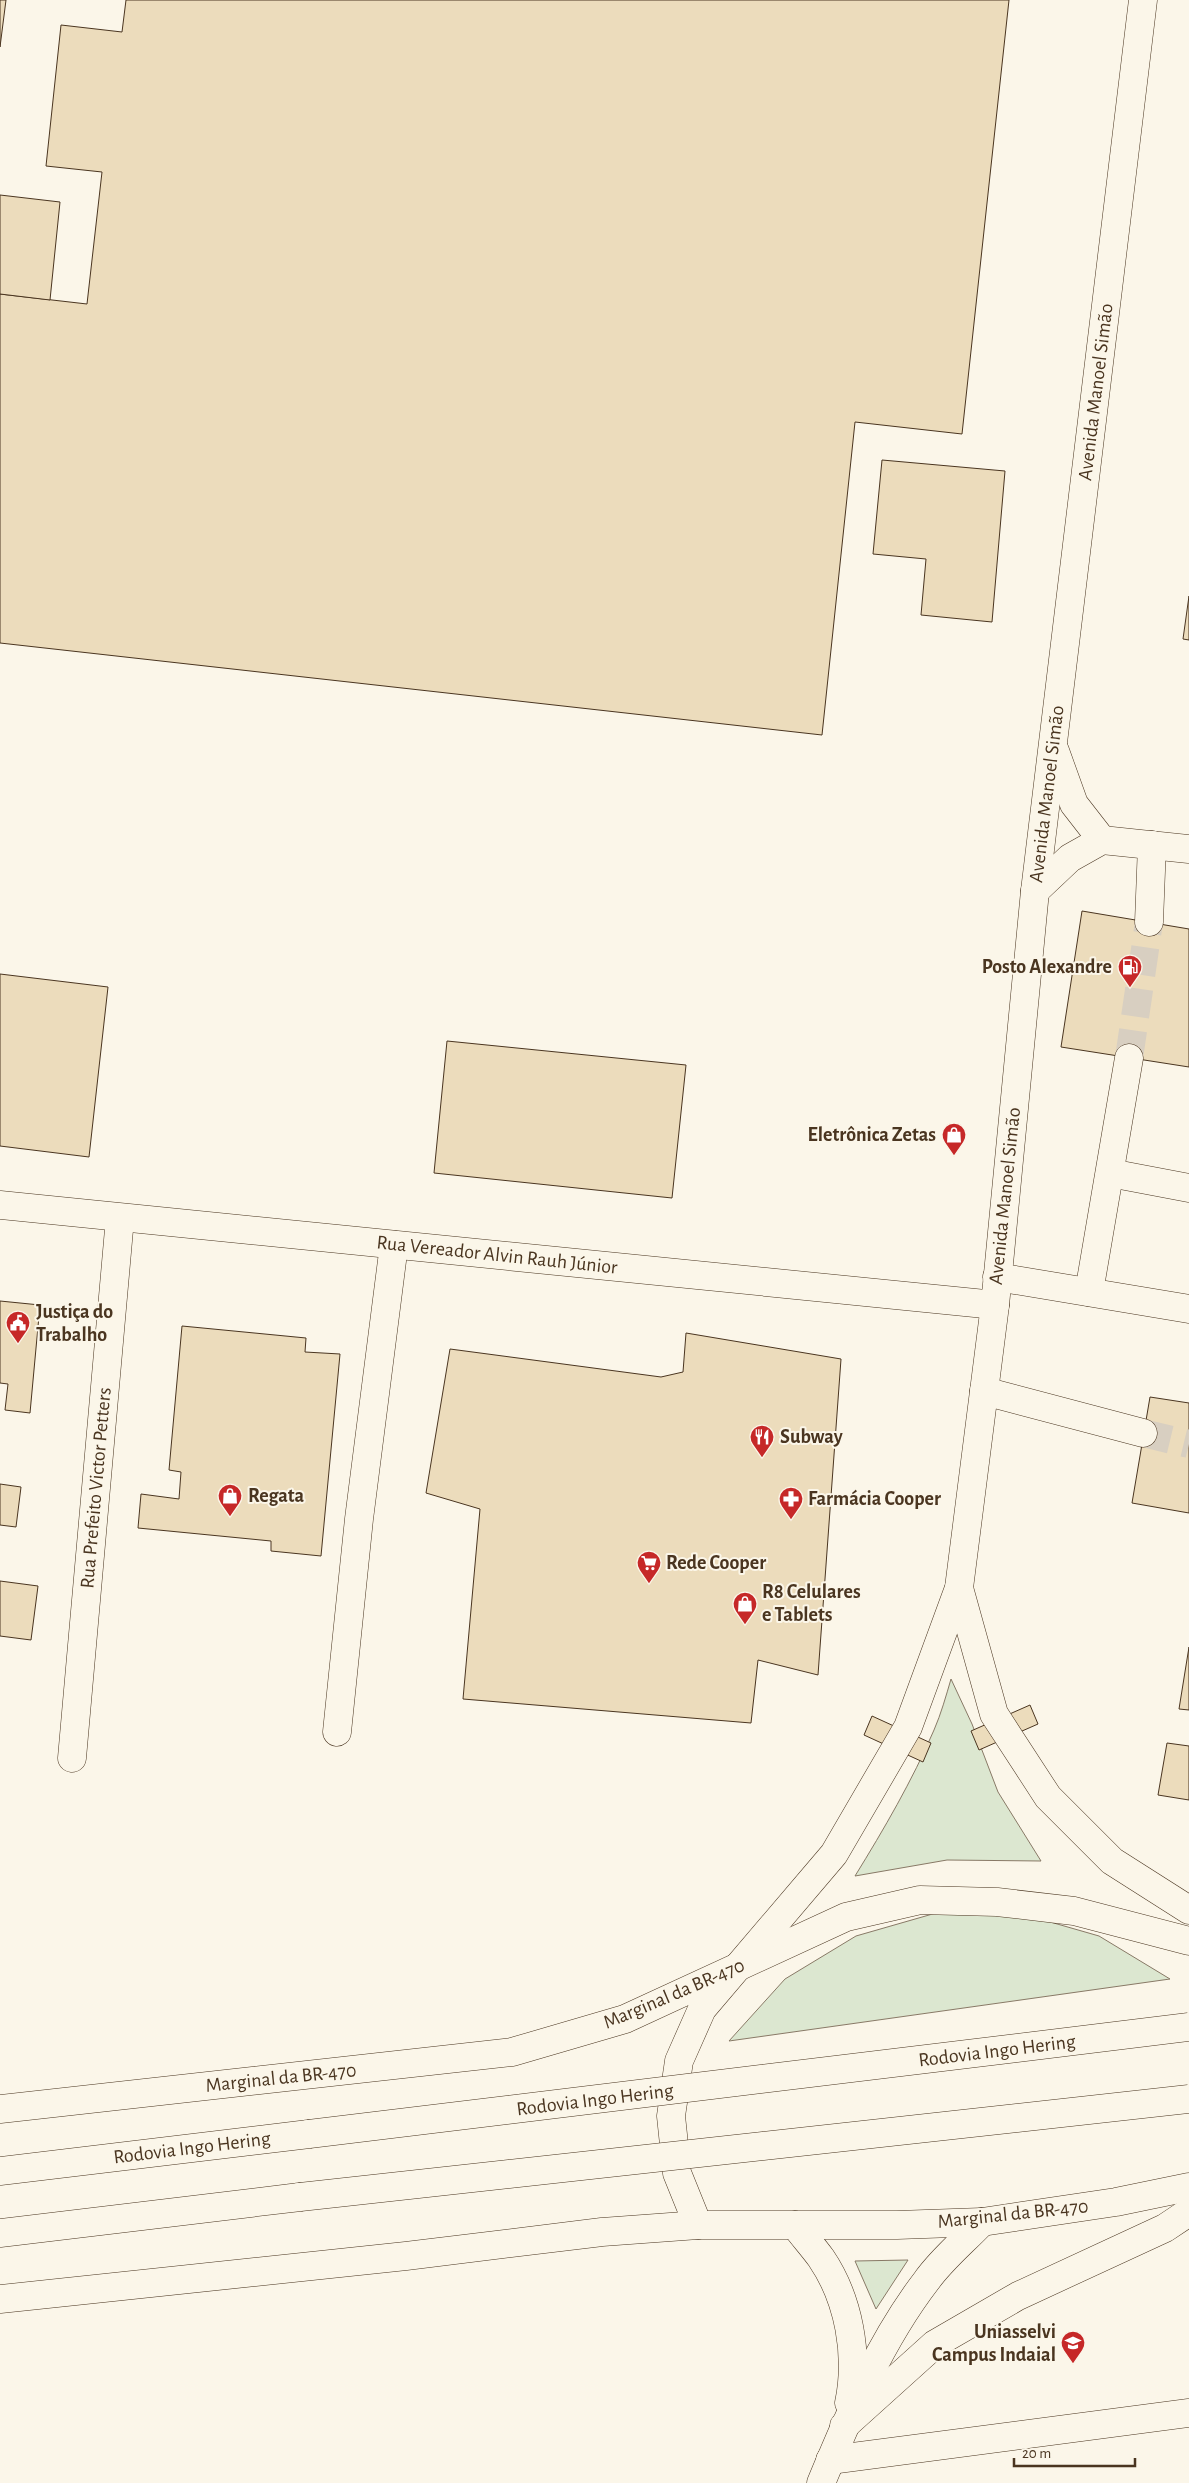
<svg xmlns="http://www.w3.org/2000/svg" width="1189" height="2483" font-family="'Alegreya Sans',sans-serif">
<rect width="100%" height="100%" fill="#fbf6e9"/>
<!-- green -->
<g fill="#dce7d0" stroke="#887966">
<path d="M951,1679L972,1724L998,1792L1041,1861L947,1860L855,1876C884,1829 912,1781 934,1730C941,1714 946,1696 951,1679Z"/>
<polygon points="936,1913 1019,1913 1099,1936 1170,1979 729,2041 785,1979 856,1936"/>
<polygon points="908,2260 876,2309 855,2261"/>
</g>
<!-- building -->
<g fill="#ecdcbc" stroke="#4a3520">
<polygon points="0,0 6,0 0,47"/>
<polygon points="126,0 1009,0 962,434 855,422 822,735 0,643 0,294 87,304 102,172 46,166 61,25 122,32"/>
<polygon points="0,195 60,202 50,300 0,294"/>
<polygon points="882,460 1005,471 992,622 921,615 926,559 873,554"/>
<polygon points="1189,596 1189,640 1183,639"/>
<polygon points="1082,911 1189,929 1189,1067 1061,1047"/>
<polygon points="0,974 108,987 89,1157 0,1146"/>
<polygon points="447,1041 686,1065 672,1198 434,1173"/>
<polygon points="0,1301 40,1305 30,1413 5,1410 8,1384 0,1383"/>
<polygon points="182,1326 306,1338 305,1352 340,1354 321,1556 271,1551 271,1541 138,1528 141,1494 179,1499 181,1472 169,1470"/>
<polygon points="686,1333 841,1359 818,1675 758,1660 751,1723 463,1699 480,1509 426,1493 450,1349 661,1377 683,1372"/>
<polygon points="1150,1397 1189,1403 1189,1513 1132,1503"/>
<polygon points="0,1484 21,1487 16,1527 0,1525"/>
<polygon points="0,1581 38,1586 31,1640 0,1636"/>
<polygon points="1189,1647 1189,1710 1179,1709"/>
<polygon points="1030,1705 1038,1724 979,1750 971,1731"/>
<polygon points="872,1716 931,1743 923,1762 864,1735"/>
<polygon points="1167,1743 1189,1746 1189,1800 1158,1795"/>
</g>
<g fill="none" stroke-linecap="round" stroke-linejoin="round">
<!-- minor-tunnel -->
<g stroke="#d8cfc1" stroke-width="28" stroke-dasharray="28 14" stroke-linecap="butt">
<polyline points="1129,1058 1149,922"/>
<polyline points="1143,1433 1189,1444"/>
</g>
<defs>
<g id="minor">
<polyline points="1149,922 1152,845"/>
<polyline points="1110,1173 1189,1188"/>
<polyline points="0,1205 995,1305"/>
<polyline points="997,1277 1189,1309"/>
<polyline points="1089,1292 1129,1058"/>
<polyline points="984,1391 1143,1433"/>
<polyline points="337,1732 359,1519 394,1245"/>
<polyline points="72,1758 120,1218"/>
<polyline points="830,2460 1189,2413"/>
</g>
<g id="major">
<polyline points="1055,751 1074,804 1102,840"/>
<polyline points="1035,891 1070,858 1102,840 1189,849"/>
<polyline points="959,1588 994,1714 1048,1797 1112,1861 1189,1910"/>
<polyline points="0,2109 512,2052 625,2019 846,1917 920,1900 997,1902 1074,1911 1189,1941"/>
<polyline points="698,2225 677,2173 671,2116 679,2061 702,2009 834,1854 908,1727 959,1588 995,1305 1035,891 1143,0"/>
<path d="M795,2225C803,2236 813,2247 821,2258C849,2299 859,2355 849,2403"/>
<polyline points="0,2299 406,2256 602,2232 698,2225 897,2225 982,2222 1116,2202 1189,2187"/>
<polyline points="844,2426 935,2344 1018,2296 1165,2228 1189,2212"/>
<path d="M821,2483C850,2413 880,2341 927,2280C942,2259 964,2241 982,2222"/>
</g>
<g id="highway">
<polyline points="0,2171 309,2134"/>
<polyline points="0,2233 300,2197"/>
</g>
</defs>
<!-- minor casing -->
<use href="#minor" stroke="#4a3520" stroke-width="29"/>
<!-- major casing -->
<use href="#major" stroke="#4a3520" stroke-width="29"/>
<!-- highway casing -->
<use href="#highway" stroke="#4a3520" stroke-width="29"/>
<!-- minor -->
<use href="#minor" stroke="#fbf6e9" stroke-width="28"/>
<!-- major -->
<use href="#major" stroke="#fbf6e9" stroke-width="28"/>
<!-- highway -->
<use href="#highway" stroke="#fbf6e9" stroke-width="28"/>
<defs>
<g id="highway-bridge">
<polyline points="309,2134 1189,2027"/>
<polyline points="300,2197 1189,2099"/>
</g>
</defs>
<!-- highway-bridge casing -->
<use href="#highway-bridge" stroke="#4a3520" stroke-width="29" stroke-linecap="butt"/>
<!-- highway-bridge -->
<use href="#highway-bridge" stroke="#fbf6e9" stroke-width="28"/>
</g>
<!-- icons -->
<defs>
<symbol id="fuel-pin" viewBox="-11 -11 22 30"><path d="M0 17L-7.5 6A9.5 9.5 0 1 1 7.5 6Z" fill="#c62828" stroke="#fbf6e9"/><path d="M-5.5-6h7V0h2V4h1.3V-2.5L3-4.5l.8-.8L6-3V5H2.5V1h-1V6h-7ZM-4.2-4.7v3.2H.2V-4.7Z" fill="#fff"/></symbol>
<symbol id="shop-pin" viewBox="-11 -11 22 30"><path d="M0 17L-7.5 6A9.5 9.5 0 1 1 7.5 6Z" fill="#c62828" stroke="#fbf6e9"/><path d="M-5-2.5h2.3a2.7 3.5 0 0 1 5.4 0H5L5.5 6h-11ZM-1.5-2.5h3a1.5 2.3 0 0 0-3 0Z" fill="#fff"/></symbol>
<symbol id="civic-pin" viewBox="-11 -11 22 30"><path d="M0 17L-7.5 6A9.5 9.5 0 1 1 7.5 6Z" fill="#c62828" stroke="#fbf6e9"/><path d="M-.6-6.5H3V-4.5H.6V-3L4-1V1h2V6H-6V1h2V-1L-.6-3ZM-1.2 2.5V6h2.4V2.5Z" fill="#fff"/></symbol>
<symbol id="restaurant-pin" viewBox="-11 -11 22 30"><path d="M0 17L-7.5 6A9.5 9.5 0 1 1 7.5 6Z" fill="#c62828" stroke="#fbf6e9"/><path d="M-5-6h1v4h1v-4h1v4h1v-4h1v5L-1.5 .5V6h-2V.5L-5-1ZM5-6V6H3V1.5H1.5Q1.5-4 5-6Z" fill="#fff"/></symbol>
<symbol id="pharmacy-pin" viewBox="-11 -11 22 30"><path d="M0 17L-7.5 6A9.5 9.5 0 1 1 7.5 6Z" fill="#c62828" stroke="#fbf6e9"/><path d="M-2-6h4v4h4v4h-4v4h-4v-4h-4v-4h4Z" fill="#fff"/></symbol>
<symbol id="supermarket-pin" viewBox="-11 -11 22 30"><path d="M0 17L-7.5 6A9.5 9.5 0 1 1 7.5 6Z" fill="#c62828" stroke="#fbf6e9"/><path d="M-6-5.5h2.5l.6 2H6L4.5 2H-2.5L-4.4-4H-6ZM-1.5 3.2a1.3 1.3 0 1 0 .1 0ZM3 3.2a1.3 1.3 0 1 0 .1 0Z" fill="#fff"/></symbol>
<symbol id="university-pin" viewBox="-11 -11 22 30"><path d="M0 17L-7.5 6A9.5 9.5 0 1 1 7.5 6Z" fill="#c62828" stroke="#fbf6e9"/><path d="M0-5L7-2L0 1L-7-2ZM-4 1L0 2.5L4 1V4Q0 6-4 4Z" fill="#fff"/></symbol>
</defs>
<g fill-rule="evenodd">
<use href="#fuel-pin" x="1116" y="953" width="28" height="38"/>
<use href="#shop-pin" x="940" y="1121" width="28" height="38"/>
<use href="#civic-pin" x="4" y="1309" width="28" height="38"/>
<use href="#restaurant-pin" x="748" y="1423" width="28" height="38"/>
<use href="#shop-pin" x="216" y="1482" width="28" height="38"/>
<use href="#pharmacy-pin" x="777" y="1485" width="28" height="38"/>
<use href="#supermarket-pin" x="635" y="1549" width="28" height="38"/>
<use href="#shop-pin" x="731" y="1590" width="28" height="38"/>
<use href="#university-pin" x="1059" y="2329" width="28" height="38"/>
</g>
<g text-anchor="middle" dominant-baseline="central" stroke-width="4" stroke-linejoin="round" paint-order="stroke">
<!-- street labels -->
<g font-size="20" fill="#4a3520" stroke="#fbf6e9">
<text transform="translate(1096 392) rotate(-83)">Avenida Manoel Simão</text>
<text transform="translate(1047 794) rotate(-83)">Avenida Manoel Simão</text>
<text transform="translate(1005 1196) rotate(-84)">Avenida Manoel Simão</text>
<text transform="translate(497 1255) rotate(6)">Rua Vereador Alvin Rauh Júnior</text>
<text transform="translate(96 1488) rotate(-85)">Rua Prefeito Victor Petters</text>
<text transform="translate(674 1994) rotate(-23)">Marginal da BR-470</text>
<text transform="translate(997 2051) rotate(-7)">Rodovia Ingo Hering</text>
<text transform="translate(281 2078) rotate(-6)">Marginal da BR-470</text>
<text transform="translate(595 2100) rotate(-7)">Rodovia Ingo Hering</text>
<text transform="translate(192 2148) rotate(-7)">Rodovia Ingo Hering</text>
<text transform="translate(1013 2214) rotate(-6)">Marginal da BR-470</text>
</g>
<!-- poi labels -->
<g font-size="20" font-weight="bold" fill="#4a3520" stroke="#fbf6e9" text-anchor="start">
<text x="1112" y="967" text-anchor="end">Posto Alexandre</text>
<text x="936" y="1135" text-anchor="end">Eletrônica Zetas</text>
<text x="36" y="1312">Justiça do<tspan x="36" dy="23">Trabalho</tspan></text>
<text x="780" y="1437">Subway</text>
<text x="248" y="1496">Regata</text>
<text x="808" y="1499">Farmácia Cooper</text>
<text x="666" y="1563">Rede Cooper</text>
<text x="762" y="1592">R8 Celulares<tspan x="762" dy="23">e Tablets</tspan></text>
<text x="1056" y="2332" text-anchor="end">Uniasselvi<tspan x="1056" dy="23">Campus Indaial</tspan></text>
</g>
</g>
<!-- scale -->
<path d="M1014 2458v8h121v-8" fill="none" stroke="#4a3520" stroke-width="2.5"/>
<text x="1022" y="2458" font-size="15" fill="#4a3520" stroke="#fbf6e9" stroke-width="4" paint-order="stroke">20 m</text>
</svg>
